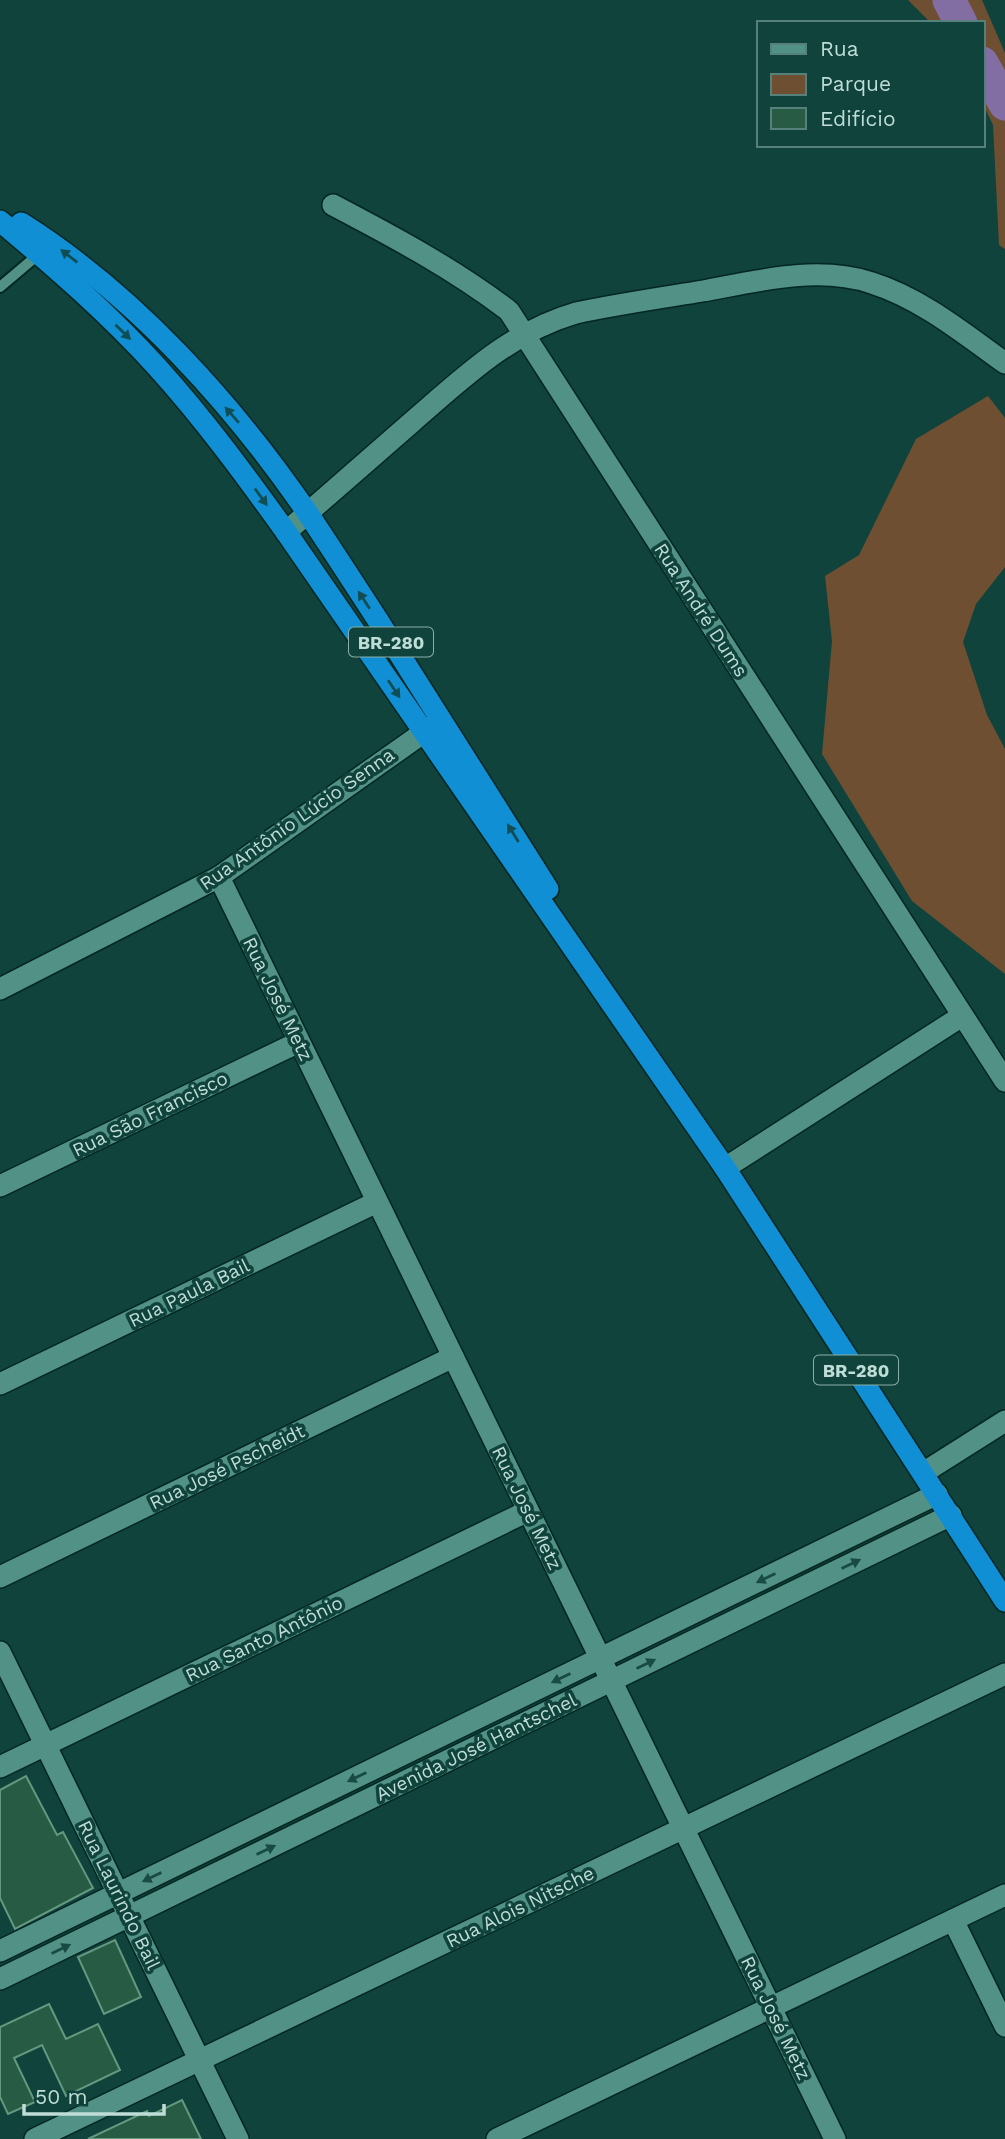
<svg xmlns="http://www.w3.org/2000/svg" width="1005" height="2139" font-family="'Work Sans',sans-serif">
<rect width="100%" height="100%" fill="#10433c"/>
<!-- green -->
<g fill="#6f4f32">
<polygon points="908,0 982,0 1005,53 1005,249 999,245 993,125 982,102 982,23 931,23"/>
<polygon points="988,396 1005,418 1005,567 976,604 963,642 987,715 1005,749 1005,974 912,901 822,754 832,641 825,576 859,555 916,439"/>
</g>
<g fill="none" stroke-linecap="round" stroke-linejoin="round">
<!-- river -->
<g stroke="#826ea2" stroke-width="33">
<polyline points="949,0 961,23"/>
<polyline points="982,63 1005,104"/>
</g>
</g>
<!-- building -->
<g fill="#285b44" stroke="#65997f" stroke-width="2">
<polygon points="26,1776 57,1835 63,1832 93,1888 15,1929 0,1898 0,1790"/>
<polygon points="115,1940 141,1997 104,2014 78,1957"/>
<polygon points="49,2004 66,2039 98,2024 120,2070 66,2096 42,2045 14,2058 35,2102 8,2114 0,2097 0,2027"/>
<polygon points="182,2100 201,2139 88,2139 147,2111 149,2116"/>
</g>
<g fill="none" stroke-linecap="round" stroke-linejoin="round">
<defs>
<polyline id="lane" points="0,287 39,254"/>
<g id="street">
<path d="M333,205C394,237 454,269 509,311L1005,1081"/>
<path d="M286,532C328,495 370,459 412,422C463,378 510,332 576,313C618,304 660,298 703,291C757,281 818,265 872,283C922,299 963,333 1005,363"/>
<polyline points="219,877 835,2139"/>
<polyline points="0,989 219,877 437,723"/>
<polyline points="725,1168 962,1016"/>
<polyline points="0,1186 299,1042"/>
<polyline points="0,1384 377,1202"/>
<polyline points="923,1473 1005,1421"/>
<polyline points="0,1577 453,1357"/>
<polyline points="0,1652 238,2139"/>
<polyline points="0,1767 528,1511"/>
<polyline points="953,1920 1005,2026"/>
<polyline points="0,1951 937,1494"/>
<polyline points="0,1979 951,1515"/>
<polyline points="35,2139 1005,1674"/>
<polyline points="497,2139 1005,1895"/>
</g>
<g id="highway">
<path d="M0,221C55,267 109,314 157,367C204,419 245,475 286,532L725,1168L1005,1601"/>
<path d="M21,223C134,294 233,404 309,515C333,551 357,588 381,625C437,713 493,801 548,889"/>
</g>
</defs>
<!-- lane casing -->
<use href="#lane" stroke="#042722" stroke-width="14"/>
<!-- street casing -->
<use href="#street" stroke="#042722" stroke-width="24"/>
<!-- highway casing -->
<use href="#highway" stroke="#042722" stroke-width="24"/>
<!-- lane -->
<use href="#lane" stroke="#529186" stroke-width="10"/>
<!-- street -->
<use href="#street" stroke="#529186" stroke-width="21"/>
<!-- highway -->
<use href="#highway" stroke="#118fd5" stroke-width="21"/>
</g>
<!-- one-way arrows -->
<defs><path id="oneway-solid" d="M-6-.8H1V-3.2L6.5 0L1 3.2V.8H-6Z" transform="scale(1.75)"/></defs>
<g fill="#104e53">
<use href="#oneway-solid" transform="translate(69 256) rotate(-142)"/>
<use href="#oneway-solid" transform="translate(123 332) rotate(44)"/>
<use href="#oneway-solid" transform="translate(232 415) rotate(-131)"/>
<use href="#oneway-solid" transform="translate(261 497) rotate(54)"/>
<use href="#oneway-solid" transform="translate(364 600) rotate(-123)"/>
<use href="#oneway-solid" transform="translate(394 689) rotate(56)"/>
<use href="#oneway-solid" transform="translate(513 833) rotate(-122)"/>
</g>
<g fill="#174b43">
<use href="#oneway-solid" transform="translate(851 1564) rotate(-26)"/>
<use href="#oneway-solid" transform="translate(766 1578) rotate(154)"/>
<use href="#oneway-solid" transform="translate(646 1664) rotate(-26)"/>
<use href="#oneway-solid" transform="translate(561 1678) rotate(154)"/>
<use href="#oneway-solid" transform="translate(357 1777) rotate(154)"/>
<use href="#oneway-solid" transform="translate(266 1850) rotate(-26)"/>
<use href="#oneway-solid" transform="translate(152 1877) rotate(154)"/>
<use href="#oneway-solid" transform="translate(61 1949) rotate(-26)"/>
</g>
<g text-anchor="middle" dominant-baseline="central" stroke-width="7" stroke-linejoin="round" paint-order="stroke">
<!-- shield labels -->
<g fill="#10433c" stroke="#8aafa8" stroke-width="2">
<rect x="349" y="627.5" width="84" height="29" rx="5"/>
<rect x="814" y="1355.5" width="84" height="29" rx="5"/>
</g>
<g font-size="18" font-weight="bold" fill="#beddd7">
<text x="391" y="642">BR-280</text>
<text x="856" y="1370">BR-280</text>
</g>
<!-- street labels -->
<g font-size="19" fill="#beddd7" stroke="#10433c">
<text transform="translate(701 610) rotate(57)">Rua André Dums</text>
<text transform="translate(297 819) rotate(-35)">Rua Antônio Lúcio Senna</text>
<text transform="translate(278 999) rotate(64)">Rua José Metz</text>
<text transform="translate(150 1114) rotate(-26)">Rua São Francisco</text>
<text transform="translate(189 1293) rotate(-26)">Rua Paula Bail</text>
<text transform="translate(227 1467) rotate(-26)">Rua José Pscheidt</text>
<text transform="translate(527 1508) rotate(64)">Rua José Metz</text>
<text transform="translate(264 1639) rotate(-26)">Rua Santo Antônio</text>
<text transform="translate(476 1747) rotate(-26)">Avenida José Hantschel</text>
<text transform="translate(119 1895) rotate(64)">Rua Laurindo Bail</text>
<text transform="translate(520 1907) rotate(-26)">Rua Alois Nitsche</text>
<text transform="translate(776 2018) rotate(64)">Rua José Metz</text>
</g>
</g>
<!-- legend -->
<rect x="757" y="21" width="228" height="126" fill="#10433c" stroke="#56817a" stroke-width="2"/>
<rect x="771" y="44" width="35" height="10" fill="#529186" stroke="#56817a" stroke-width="2"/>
<text x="820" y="56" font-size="21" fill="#beddd7">Rua</text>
<rect x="771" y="74" width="35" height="21" fill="#6f4f32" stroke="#56817a" stroke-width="2"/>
<text x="820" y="91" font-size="21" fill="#beddd7">Parque</text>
<rect x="771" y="108" width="35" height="21" fill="#285b44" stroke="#56817a" stroke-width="2"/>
<text x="820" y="126" font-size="21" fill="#beddd7">Edifício</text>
<!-- scale -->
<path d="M24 2104v10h140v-10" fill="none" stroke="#beddd7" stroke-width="3.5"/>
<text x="35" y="2104" font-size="21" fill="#beddd7" stroke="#10433c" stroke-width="5" paint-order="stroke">50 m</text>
</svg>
